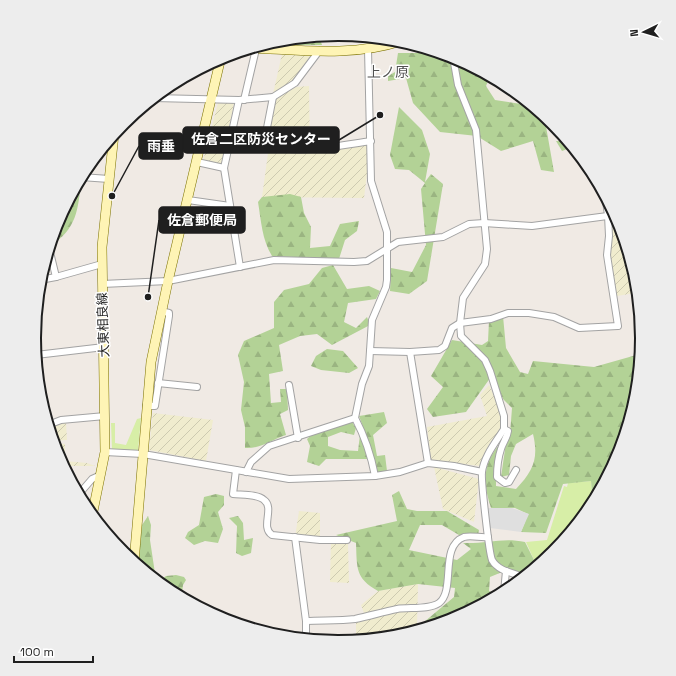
<svg xmlns="http://www.w3.org/2000/svg" width="676" height="676" font-family="'Space Grotesk','Noto Sans JP',sans-serif">
<defs>
<pattern id="farmland-furrows" width="10" height="10" patternUnits="userSpaceOnUse"><rect width="10" height="10" fill="#f0ecce"/><path d="M-1 1l2-2M0 10L10 0M9 11l2-2" fill="none" stroke="#cdcab0"/></pattern>
<pattern id="forest-firs" width="22" height="20" patternUnits="userSpaceOnUse"><rect width="22" height="20" fill="#b3d296"/><path d="M5 1l3.5 6h-7zM16 11l3.5 6h-7z" fill="#9ab481"/></pattern>
</defs>
<rect width="100%" height="100%" fill="#f0eae4"/>
<!-- farmland -->
<g fill="url(#farmland-furrows)">
<polygon points="338,34 354,36 355,41 321,41 319,36"/>
<polygon points="282,54 313,54 294,81 273,94"/>
<polygon points="309,86 310,149 371,141 364,198 262,197 269,146 265,138 274,100 296,87"/>
<polygon points="218,103 234,103 221,165 203,161"/>
<polygon points="608,215 615,215 619,222 636,279 640,315 637,315 635,293 617,296 607,255"/>
<polygon points="489,385 501,412 502,428 489,444 480,466 431,460 427,427 487,416 480,395"/>
<polygon points="153,413 213,420 206,461 149,450"/>
<polygon points="66,422 67,440 53,441 49,427"/>
<polygon points="54,443 65,444 65,461 87,463 95,466 69,466 67,473 57,454"/>
<polygon points="434,467 479,479 474,522 443,509"/>
<polygon points="299,511 320,513 320,540 295,537"/>
<polygon points="331,540 348,544 349,583 330,582"/>
<polygon points="418,584 417,627 397,636 356,640 356,622 364,613 361,605 378,591"/>
</g>
<!-- grass -->
<g fill="#d7eea7">
<polygon points="141,418 138,451 112,449 111,423 115,423 115,443 126,445 137,419"/>
<polygon points="591,481 593,503 591,507 553,553 547,558 535,562 526,542 547,540 564,486 567,487 568,483"/>
</g>
<!-- forest -->
<g fill="url(#forest-firs)">
<polygon points="319,36 322,45 263,45 279,40"/>
<polygon points="398,53 440,53 455,57 490,76 486,86 495,100 521,104 526,101 544,115 554,172 541,170 533,141 501,151 477,136 440,132 413,103 406,78 388,81 388,76 395,72"/>
<polygon points="399,107 422,130 430,154 425,182 431,174 443,184 427,281 409,294 390,291 391,268 412,272 426,245 421,189 425,183 409,170 395,169 390,155"/>
<polygon points="556,141 568,141 573,147 562,151"/>
<path d="M81,181C78,210 77,229 50,246L54,233L62,228L69,200L78,182Z"/>
<path d="M290,194L301,197L304,213L311,227L310,248L330,246L340,224L359,221L357,231L345,240L339,259L272,256C262,240 261,220 258,202L262,197Z"/>
<path d="M333,265L347,289L369,286L380,291L376,299L348,303L344,322L356,328L367,317L370,325L332,345L317,334L300,336L279,345L283,371L269,374L271,403L281,402L280,389H287L288,410L280,414L286,435C271,440 260,449 245,448V427L241,410L244,382L238,355L244,341L274,328V302L284,290L309,284L322,268Z"/>
<path d="M503,316L506,348L520,372L528,374L533,361L594,367L640,354L636,398L619,455L593,503L591,481L563,484L546,533L521,532L528,514L515,508H491C483,484 482,464 500,444L496,466V486L516,489C533,471 539,459 533,434L516,444L511,456L509,475L501,477L507,436L510,434L512,408L503,399L493,374L466,412L433,417L427,409L443,387L431,376L452,340L482,345L488,341L489,321Z"/>
<polygon points="327,349 343,351 358,368 349,373 321,370 311,366 316,356"/>
<polygon points="384,412 387,423 373,435 377,456 385,455 387,471 377,474 373,454 359,416"/>
<polygon points="352,422 356,428 354,435 341,432 328,437 328,446 340,450 358,451 360,435 369,459 326,459 319,466 307,462 310,446 307,439 315,432"/>
<path d="M399,491L407,509L417,511H447L479,530L478,536L459,535L442,525H420L409,550L457,560L471,549L463,543C486,544 503,537 525,542L537,566L525,576L507,570L490,577L489,591L500,595L454,619L399,636L418,627L454,597L455,588L418,584L378,591C355,578 357,568 356,543L336,535L397,521L392,495Z"/>
<polygon points="216,494 224,496 224,505 218,512 223,529 218,543 205,541 194,545 185,538 188,532 199,525 204,497"/>
<polygon points="148,516 151,525 150,540 156,580 138,565 142,525"/>
<polygon points="238,516 243,523 244,540 253,538 251,553 242,556 236,553 237,526 229,518"/>
<polygon points="176,575 184,577 186,580 183,585 182,593 176,594 160,583 160,581 166,576"/>
</g>
<!-- parking -->
<polygon fill="#dfdfdf" points="488,508 512,508 529,514 521,532 490,528"/>
<g fill="none" stroke-linecap="round" stroke-linejoin="round">
<defs>
<g id="street">
<path d="M368,49L371,181L387,232V280L386,287L372,320L369,366L362,384L355,418C365,437 371,455 375,476"/>
<path d="M453,57L458,85L476,130L487,249L485,264L463,298L460,323L461,336L485,360L490,371L504,416V429C496,442 484,456 482,472C481,481 489,553 492,560C498,571 513,573 524,577"/>
<path d="M273,97L265,138L269,146C303,154 337,146 371,141"/>
<polyline points="154,98 239,100 273,97 295,83 319,51"/>
<polyline points="239,100 224,168 240,267"/>
<polyline points="244,100 256,49"/>
<polyline points="197,162 224,168"/>
<polyline points="81,177 109,179"/>
<polyline points="188,200 230,206"/>
<polyline points="49,248 56,277"/>
<polyline points="40,280 56,277 102,264"/>
<polyline points="102,284 168,281 274,260 354,262 367,261 398,242 443,237 469,224 484,223 532,226 615,215"/>
<polyline points="370,351 410,352 439,350 445,346 452,328 460,323 491,319 508,313 529,313 554,317 579,328 618,326 607,255 609,236 608,215 605,195"/>
<polyline points="410,352 428,463"/>
<polyline points="36,355 104,347"/>
<polyline points="158,383 197,387"/>
<polyline points="289,385 298,438"/>
<polyline points="146,406 155,406 169,316 169,313 161,311"/>
<polyline points="48,425 61,420 105,416"/>
<path d="M504,429L508,431C507,438 503,442 501,449C498,458 497,467 497,477L505,483L509,482L516,470"/>
<polyline points="105,452 143,454 289,479 375,476 400,472 428,463 454,466 482,472"/>
<path d="M236,470L233,494C242,495 258,494 264,500C275,508 260,527 272,535L320,540H347"/>
<polyline points="246,472 251,462 269,446 355,418"/>
<polyline points="79,494 92,479 101,475"/>
<polyline points="295,537 306,621 306,639"/>
<polyline points="504,592 506,571"/>
<path d="M306,621C322,620 339,621 355,619C369,616 383,612 397,609C409,607 429,610 439,603C456,590 439,546 464,537C471,535 481,538 488,537"/>
</g>
<g id="secondary">
<path d="M251,48C300,50 353,57 401,41"/>
<polyline points="92,516 105,452 102,247 114,134"/>
<polyline points="134,562 151,362 168,281 221,57"/>
</g>
</defs>
<!-- street casing -->
<use href="#street" stroke="#a3a3a3" stroke-width="8"/>
<!-- secondary casing -->
<use href="#secondary" stroke="#7b7100" stroke-width="10"/>
<!-- street -->
<use href="#street" stroke="#fff" stroke-width="6"/>
<!-- secondary -->
<use href="#secondary" stroke="#fef4b5" stroke-width="9"/>
</g>
<g text-anchor="middle" dominant-baseline="central" stroke-width="3" stroke-linejoin="round" paint-order="stroke">
<!-- street labels -->
<g font-size="13" fill="#1f1f1f" stroke="#fff">
<text transform="translate(103 325) rotate(-92)">大東相良線</text>
</g>
<!-- neighbourhood labels -->
<g font-size="14" fill="#525252" stroke="#fff">
<text x="388" y="72">上ノ原</text>
</g>
</g>
<!-- crop -->
<path d="M0 0H676V676H0ZM41 338a297 297 0 1 1 594 0a297 297 0 1 1-594 0Z" fill="#ededed" fill-rule="evenodd"/>
<path fill="none" stroke="#1f1f1f" stroke-width="2" d="M41 338a297 297 0 1 1 594 0a297 297 0 1 1-594 0Z"/>
<!-- callouts -->
<path fill="none" stroke="#1f1f1f" stroke-width="1.5" d="M380 115L339 140M112 196L139 146M148 297L159 220"/>
<g fill="#1f1f1f" stroke="#fff" stroke-width="1.5">
<circle cx="380" cy="115" r="4"/>
<circle cx="112" cy="196" r="4"/>
<circle cx="148" cy="297" r="4"/>
</g>
<g fill="#1f1f1f" stroke="#1f1f1f" stroke-width="1.5">
<rect x="183" y="127" width="156" height="26" rx="4"/>
<rect x="139" y="133" width="44" height="26" rx="4"/>
<rect x="159" y="207" width="86" height="26" rx="4"/>
</g>
<g font-size="14" text-anchor="middle" font-weight="bold" fill="#fff">
<text x="261" y="144">佐倉二区防災センター</text>
<text x="161" y="151">雨垂</text>
<text x="202" y="225">佐倉郵便局</text>
</g>
<!-- north arrow -->
<g transform="translate(644 32) rotate(265)" stroke="#ffffff" stroke-width="3" paint-order="stroke">
<path d="M0-3L7 15L0 10L-7 15Z" fill="#1f1f1f"/>
<text y="-6" font-size="11" font-weight="bold" text-anchor="middle" fill="#1f1f1f">N</text>
</g>
<!-- scale -->
<path d="M14 656v6h79v-6" fill="none" stroke="#1f1f1f" stroke-width="2"/>
<text x="20" y="656" font-size="12" fill="#1f1f1f" stroke="#ffffff" stroke-width="3" paint-order="stroke">100 m</text>
</svg>
